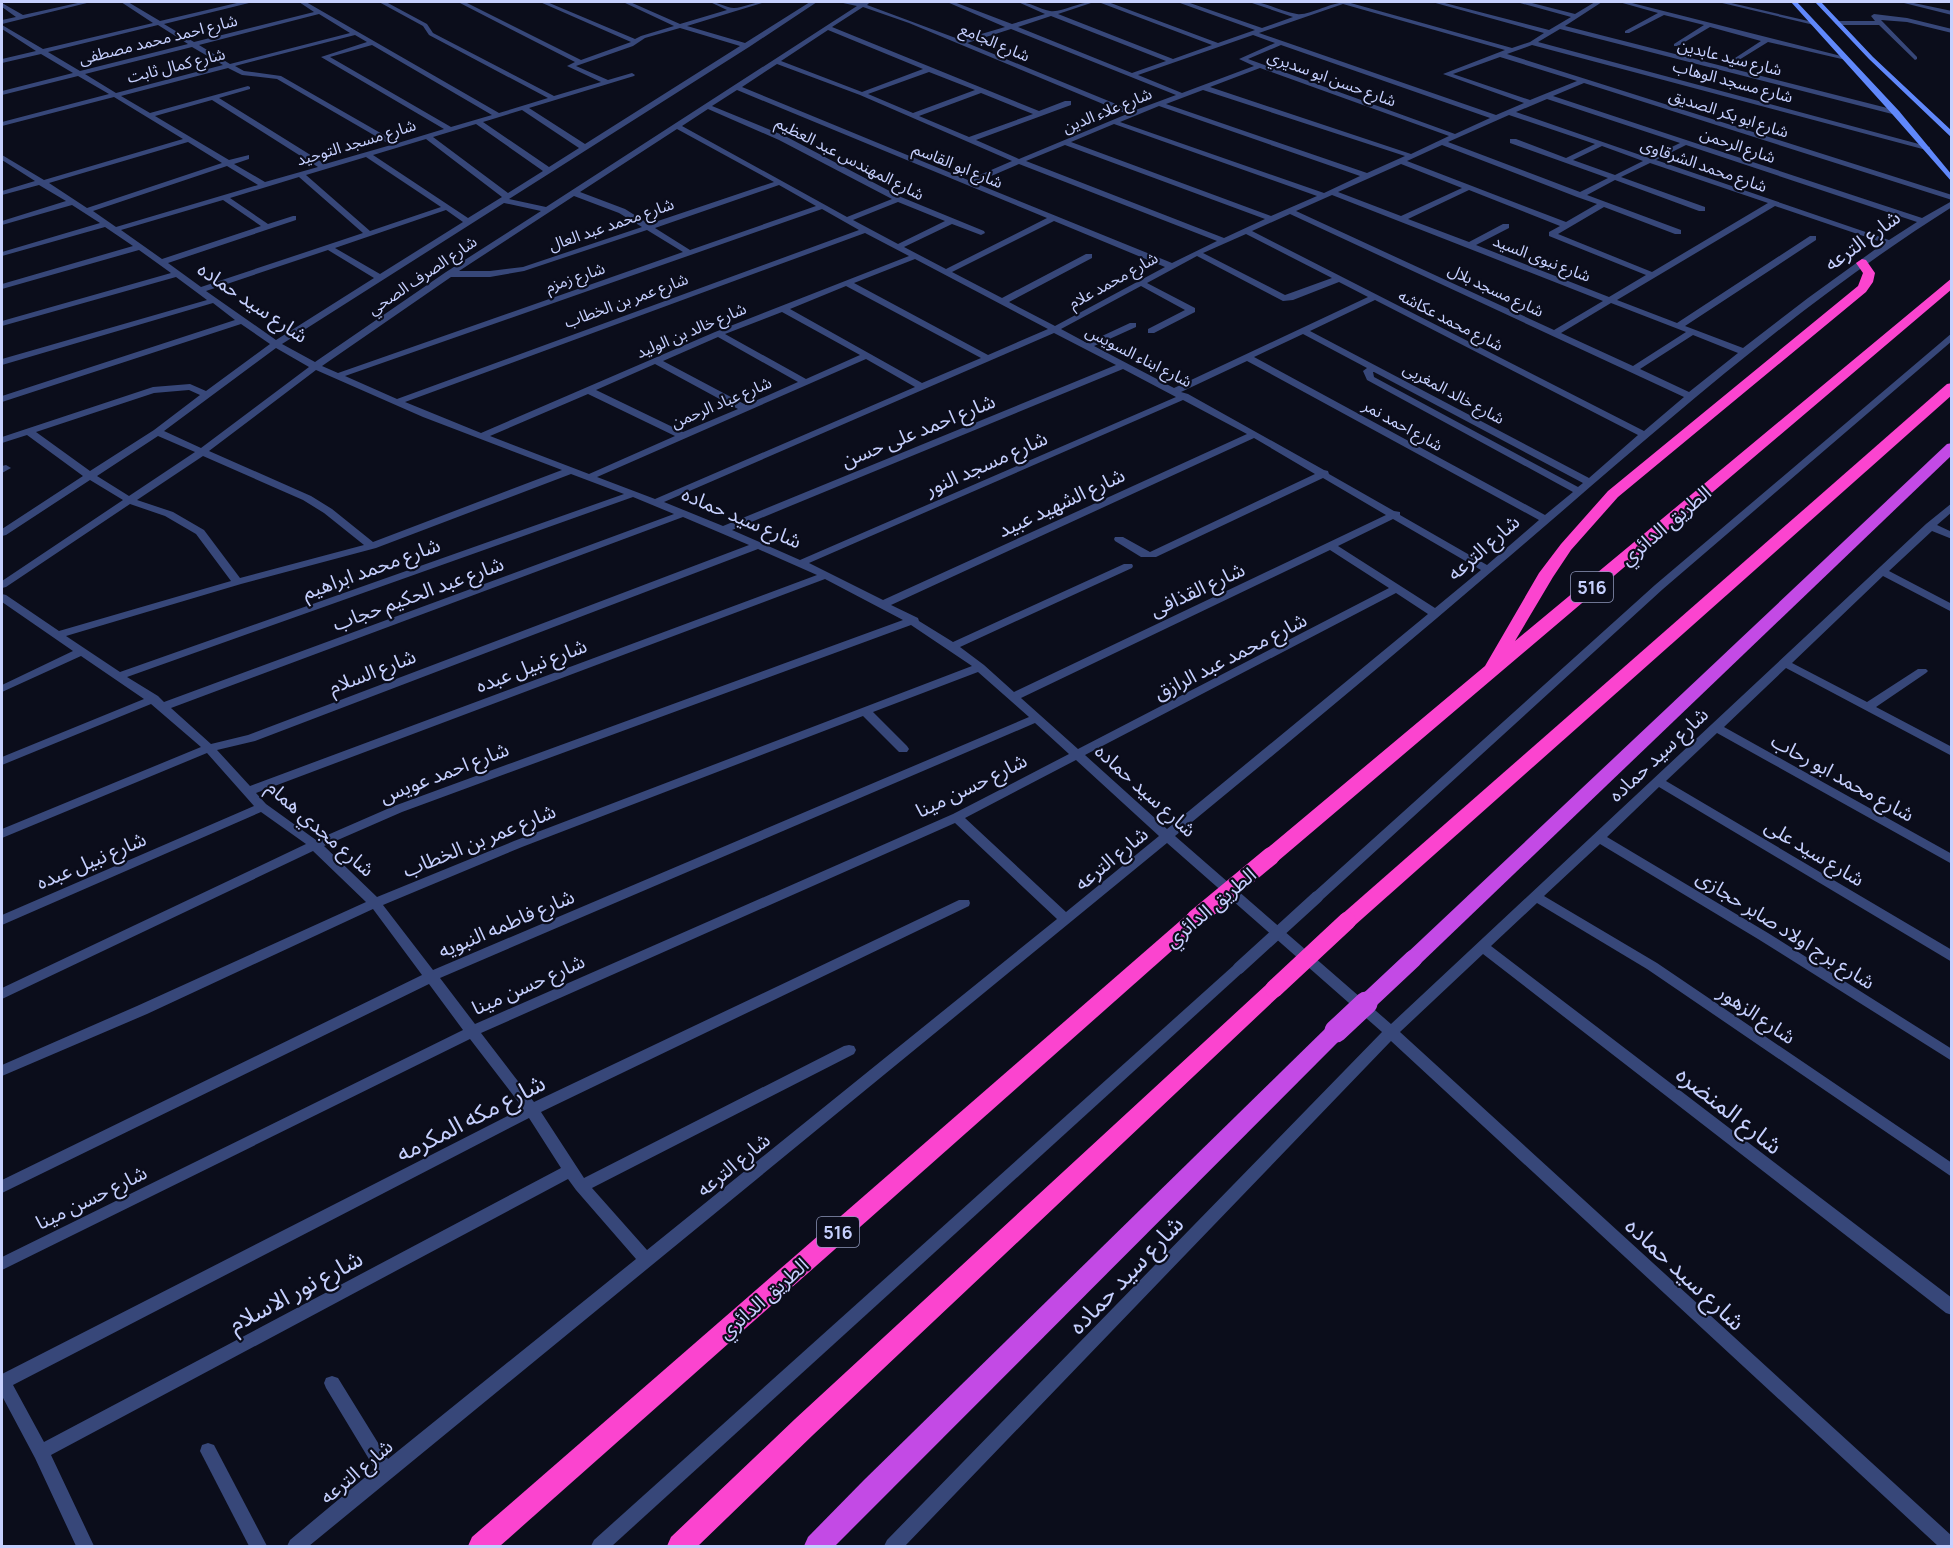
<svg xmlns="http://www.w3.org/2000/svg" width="1953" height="1548" font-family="Manrope,'Noto Sans Arabic',sans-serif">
<rect width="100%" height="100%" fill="#0b0d1b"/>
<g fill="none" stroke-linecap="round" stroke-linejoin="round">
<!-- service -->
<g fill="#374779" fill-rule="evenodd">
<polygon points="1874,14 1907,18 1952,29 1952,33 1907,22 1881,20 1917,57 1917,59 1915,60 1879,25 1838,25 1835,23 1838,21 1875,21 1871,16"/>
<polygon points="1952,333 1952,341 1663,589 1322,900 1312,900 1311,897 1312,894 1655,585"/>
<polygon points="1239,963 1244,965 1246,968 1244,971 612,1546 591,1546 594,1540 1234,965"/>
</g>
<!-- minor -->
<g fill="#374779" fill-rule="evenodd">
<polygon points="82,2 91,2 2,24 2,20 16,17 2,7 2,3 23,15"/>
<path d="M121,2H128L160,21L241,2H250L249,3L164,24L194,42L314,12L299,2H306L499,113L548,98L429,35L423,26L379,2H386L427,24L433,33L554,96L601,82L567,66L575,62L458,2H465L581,60L631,42L540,2H547L635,39L641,36L674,26L623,2H630L680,24L727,10L710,2C719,2 726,8 734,8C743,8 753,2 763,2L762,3L687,26L745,43L810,2H817L749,47L509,199L546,207L857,6L843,3L842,2H870L867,5L961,40L1005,27L947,2H954L1012,24L1045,14L1018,2C1030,2 1039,9 1050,11C1061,13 1079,2 1092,2L1091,3L1058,14L1173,59L1212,45L1101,3L1100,2H1108L1218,43L1255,30L1180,3L1179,2H1187L1262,28L1293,17L1252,3L1251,2C1267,2 1281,12 1297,14C1309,16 1331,2 1347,2L1512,48L1530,42L1544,33L1432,2H1441L1549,30L1571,17L1520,3L1519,2H1528L1575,14L1595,2H1602L1565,26L1899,111L1900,113L1896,115L1560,29L1538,42L1930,147V151L1532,45L1507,54L1952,195V200L1584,83L1553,96L1922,218L1952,201V207C1785,312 1641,445 1491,572C1387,661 1281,749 1175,836L1391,1024L1926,524L1952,503V512L1937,525L1952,532V539L1932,531L1889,571L1952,604V612L1883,576L1792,663L1867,702L1918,669H1926L1928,671L1926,673L1876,707L1952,747V756L1786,668L1724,727L1952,854V864L1717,733L1666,781L1952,950V962L1659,787L1607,837L1768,933L1952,1049V1061L1758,939L1600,844L1544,896L1657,963L1952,1163V1177L1647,969L1537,903L1491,946L1952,1298V1315L1946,1313L1483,954L1400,1032L1952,1536V1546H1938L1391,1041L905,1546H884L887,1540L1382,1032L1167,843L309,1546H287L290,1540L375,1469L326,1388L324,1383L326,1378L332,1376L338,1378L388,1459L636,1259L576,1190L568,1179L51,1455L94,1546H76L35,1458L2,1396V1374L523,1108L470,1039L2,1270V1257L463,1030L429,984L2,1193V1180L422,975L373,909L147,1014L2,1076V1065L137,1006L366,902L313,851L2,999V988L306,844L261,812L2,925V915L254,806L207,753L2,838V829L201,747L151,704L2,765V757L144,699L81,656L2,692V685L73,651L2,602V594L6,595L59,631L231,581L196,534L165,516L130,504L6,587L2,588V581L123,500L90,480L6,535L2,536V529L83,476L27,435L2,443V437L153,387L190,384L206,391L270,344L241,324L2,402V396L235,320L213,303L2,365V359L207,300L176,277L2,326V321L171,273L139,250L2,289V284L133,246L105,227L2,256V252L100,223L72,205L2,225V221L66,201L39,185L2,195V191L35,181L2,160V155L44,180L183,139L114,97L2,126V122L109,94L78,76L2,95V91L73,73L41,54L2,63V59L36,51L2,29V25L43,49L153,23ZM1343,4L1505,50L1443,74L1524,103L1496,115L1259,33ZM863,7L909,23L1127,114L1019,159L976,140L1071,105V101H1065L1039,111L832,27ZM319,14L350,33L230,64L199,45ZM1051,16L1166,61L1132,73L1018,27ZM158,25L188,44L80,71L48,52ZM680,28L740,46L585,144L529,108L634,76L635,75L632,73L608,80L576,66L633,46L645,38ZM1011,29L1176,95L1133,111L967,43ZM828,30L923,69L862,92L781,61ZM355,35L367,42L321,57L444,129L398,143L281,76L244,71L235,66ZM1253,35L1275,43L1239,59L1254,66L1182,93L1138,75ZM372,45L492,115L451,127L330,57ZM1281,45L1490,118L1455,134L1248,59ZM192,47L223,65L116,93L85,74ZM1500,57L1577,81L1530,100L1453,74ZM777,64L860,95L1012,161L968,180L742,87ZM228,68L242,75L277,79L391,145L325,164L219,98L250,89V87L248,86L150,113L121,96ZM1260,68L1449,136L1411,154L1210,87ZM929,72L975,90L913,113L868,94ZM737,90L1047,218L946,269L904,247L952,224L981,235L985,233L984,231L901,197L785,136L712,106ZM1203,90L1405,156L1367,173L1166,104ZM981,93L1033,114L969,137L919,116ZM1547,99L1680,143L1649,158L1516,112ZM212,100L318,167L265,182L234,164L249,159V155L229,160L155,116ZM1159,106L1360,176L1324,193L1120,122ZM708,109L779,140L892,199L847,217L682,126ZM522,110L579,148L549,167L483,122ZM1509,115L1595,144L1566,158L1516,139H1510V143L1608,178L1580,192L1448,142ZM476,124L543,171L508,193L433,137ZM1114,124L1317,196L1271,216L1071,142ZM677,129L774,182L649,224L625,209L580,192ZM426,139L502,197L468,218L373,155ZM188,142L222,163L87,208L49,183ZM1065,145L1265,219L1224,238L1026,161ZM1442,145L1577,197L1597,204L1566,222L1407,161ZM1686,145L1917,222L1889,240L1656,160ZM1602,146L1643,161L1615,175L1573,160ZM366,157L441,207L370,231L306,175ZM1650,163L1768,203L1652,272L1558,234L1604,207L1675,234H1681V230L1587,195L1615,180L1699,211H1705V207L1621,177ZM1019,164L1217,241L1172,263L975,183ZM1401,164L1462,188L1401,216L1338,192ZM227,166L258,185L116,227L93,211ZM299,177L363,233L201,287L168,263L296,220V216H293L268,224L230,198ZM779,185L816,206L690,250L655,228ZM1469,190L1560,226L1549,232V236L1646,275L1609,297L1476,245L1509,228V224H1503L1469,242L1408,219ZM1332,195L1603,301L1554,330L1296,211ZM574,196L619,213L642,227L523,267L490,271H459ZM223,200L261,226L162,259L121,230ZM898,202L945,221L898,244L853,220ZM504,203L541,211L446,272L315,362L282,344ZM1775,206L1884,243L1808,298L1743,348L1685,326L1816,240V236H1810L1677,323L1617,300ZM822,209L859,230L397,399L345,376ZM446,210L463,222L380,274L335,248ZM1290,214L1684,397L1644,431L1252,231ZM1054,221L1165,267L1055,326L1009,302L1092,258V254H1086L1002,298L952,272ZM647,230L683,252L338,373L322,366L451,277H490L524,271ZM865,233L909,256L715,332L481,433L405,402ZM1246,234L1332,278L1285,295L1203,253ZM328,250L374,278L276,340L206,291ZM1197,256L1283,301L1293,300L1339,282L1368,297L1174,388L1094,346L1136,327V323H1130L1087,343L1061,329L1141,286L1185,310L1148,329V333H1154L1195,312V308L1147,283ZM915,259L1048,329L988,355L854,283ZM846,286L981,358L922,383L790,309ZM1375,300L1638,435L1589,478L1310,331ZM1611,303L1686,332L1633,366L1561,333ZM782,312L860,355L806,379L725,334ZM1054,333L1116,365L723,526L664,502ZM1303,334L1367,368L1363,371L1367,380L1573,492L1545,515L1254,357ZM1693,335L1738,353L1689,392L1640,369ZM718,337L798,382L746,405L663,361ZM276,348L309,367L201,448L164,431ZM866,359L915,387L655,499L597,477ZM1247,361L1539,520L1487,565L1400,515V512L1394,511L1329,474L1328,471L1324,470L1188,394L1181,392ZM655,364L738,409L683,432L596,390ZM1123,369L1176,397L800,560L732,530ZM316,370L423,417L562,470L373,542L332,509L311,496L209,451ZM1373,372H1374L1583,483L1578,487L1374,377ZM189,390L200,395L154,430L90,471L36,432L154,393ZM588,394L675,436L589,474L490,436ZM1183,400L1247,434L883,600L809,563ZM158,436L195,452L129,496L97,476ZM1254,438L1315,474L1150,552L1123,537H1115L1114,539L1115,541L1141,557H1156L1323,478L1386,515L1014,692L984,665L960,647L1132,568L1133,566L1132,564H1124L953,642L919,621L918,618L891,605ZM203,456L303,500L324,513L364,545L240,578L204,530L173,512L137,500ZM571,474L624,494L120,672L66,636L241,584L376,548ZM633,497L674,514L164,702L158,696L127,677ZM683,517L749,545L248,735L211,744L171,708ZM1393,519L1481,570L1435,608L1338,546ZM758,549L817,575L250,786L217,750L255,741ZM1330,550L1389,588L1078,749L1021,698ZM825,579L903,620L394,806L316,840L266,804L256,793ZM1396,593L1428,614L1167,829L1085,755ZM911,625L972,666L514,841L377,897L324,846L402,812ZM978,672L1029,717L433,970L383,905L522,847L863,716L899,752H907L909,749L907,746L873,712ZM1035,723L1069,754L953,814L475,1024L440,978ZM1076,760L1159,836L1066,912L965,818ZM955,823L1057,919L647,1250L592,1188L854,1054L856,1050L854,1046L849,1045L844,1046L584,1178L541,1112L969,906L970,903L969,900H959L534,1102L481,1033ZM529,1118L561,1168L44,1442L13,1385Z"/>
<polygon points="1619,2 1628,2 1849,58 1846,60 1768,42 1734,63 1732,62 1732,60 1761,41 1710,27 1678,46 1674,46 1674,44 1704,25 1664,15 1629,33 1625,33 1625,31 1658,13"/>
<polygon points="1718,2 1727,2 1817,23 1814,25"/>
<polygon points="1900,2 1909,2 1952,11 1952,15"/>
<polygon points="6,465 11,468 2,473 2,466"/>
<polygon points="208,1443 214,1445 267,1546 249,1546 200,1451 202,1445"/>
</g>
<!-- secondary -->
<g fill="#6088fb" fill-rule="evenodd">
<polygon points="1791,2 1797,2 1899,111 1952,175 1952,182 1893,115"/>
<polygon points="1815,2 1821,2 1873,57 1952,131 1952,138 1869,59"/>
</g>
<!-- trunk -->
<g fill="#c34ae5" fill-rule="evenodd">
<polygon points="1952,443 1952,455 1420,964 1413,966 1406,964 1403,959 1406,954 1947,444"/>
<polygon points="1336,1023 1343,1025 1346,1031 1343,1037 835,1546 804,1546 808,1537 864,1480 1329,1025"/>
</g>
<!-- motorway -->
<g fill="#fb44cf" fill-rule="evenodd">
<polygon points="1862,259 1866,260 1875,273 1873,282 1866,292 1618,497 1571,550 1553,577 1515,641 1952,278 1952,289 1278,861 1271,863 1264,861 1262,856 1264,851 1485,666 1539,573 1561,544 1608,491 1858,286 1863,273 1856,263"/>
<polygon points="1952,383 1952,395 1354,926 1347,928 1340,926 1337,921 1340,916 1947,384"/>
<polygon points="1195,912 1202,914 1205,919 1202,924 500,1546 468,1546 472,1537 1188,914"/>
<polygon points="1274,981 1281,984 1284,989 1281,994 813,1435 698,1546 667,1546 671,1537 795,1419 1267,984"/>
</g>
<!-- service-bridge -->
<polyline stroke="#374779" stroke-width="12" points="1239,968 1317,897"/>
<!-- trunk-bridge-far1 -->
<polyline stroke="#c34ae5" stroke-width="18" points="1365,1004 1413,959"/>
<!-- trunk-bridge -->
<polyline stroke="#c34ae5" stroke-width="23" points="1336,1031 1366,1003"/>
<!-- motorway-bridge -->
<g stroke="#fb44cf" stroke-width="18">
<polyline points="1195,919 1271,856"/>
<polyline points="1274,989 1347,921"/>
</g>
</g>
<g text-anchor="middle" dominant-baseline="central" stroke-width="4.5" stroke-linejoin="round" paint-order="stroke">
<!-- far-street labels -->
<g font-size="16" fill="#c6d0fe" stroke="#0b0d1b">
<text transform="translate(158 39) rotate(-14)">شارع احمد محمد مصطفى</text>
<text transform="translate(995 42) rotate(23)">شارع الجامع</text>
<text transform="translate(1730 57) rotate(14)">شارع سيد عابدين</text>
<text transform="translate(176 65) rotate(-14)">شارع كمال ثابت</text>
<text transform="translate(1332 78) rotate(20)">شارع حسن ابو سديري</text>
<text transform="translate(1733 81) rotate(15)">شارع مسجد الوهاب</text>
<text transform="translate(1107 110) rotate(-22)">شارع علاء الدين</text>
<text transform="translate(1729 113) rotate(18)">شارع ابو بكر الصديق</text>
<text transform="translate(356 142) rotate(-17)">شارع مسجد التوحيد</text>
<text transform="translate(1738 145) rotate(19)">شارع الرحمن</text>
<text transform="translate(850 158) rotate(27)">شارع المهندس عبد العظيم</text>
<text transform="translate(958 165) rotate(22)">شارع ابو القاسم</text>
<text transform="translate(1704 165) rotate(19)">شارع محمد الشرقاوى</text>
<text transform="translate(611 224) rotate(-19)">شارع محمد عبد العال</text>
<text transform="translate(1542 258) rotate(21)">شارع نبوى السيد</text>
<text transform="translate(422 275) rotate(-34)">شارع الصرف الصحي</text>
<text transform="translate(575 277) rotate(-19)">شارع زمزم</text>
<text transform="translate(1113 280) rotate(-29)">شارع محمد علام</text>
<text transform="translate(1496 290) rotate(25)">شارع مسجد بلال</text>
<text transform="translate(626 300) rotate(-20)">شارع عمر بن الخطاب</text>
<text transform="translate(1451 320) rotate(27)">شارع محمد عكاشه</text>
<text transform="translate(691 330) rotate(-23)">شارع خالد بن الوليد</text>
<text transform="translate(1139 356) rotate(27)">شارع ابناء السويس</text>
<text transform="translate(1454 393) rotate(28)">شارع خالد المغربى</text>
<text transform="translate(721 402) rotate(-23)">شارع عباد الرحمن</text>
<text transform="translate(1403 425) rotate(29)">شارع احمد نمر</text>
</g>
<!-- shield labels -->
<g fill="#0b0d1b" stroke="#8e96ba" stroke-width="1.5">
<rect x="1571" y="572" width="42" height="30" rx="4.5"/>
<rect x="817" y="1217" width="42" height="30" rx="4.5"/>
</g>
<g font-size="18" font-weight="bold" fill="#c6d0fe">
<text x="1592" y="587">516</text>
<text x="838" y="1232">516</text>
</g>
<!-- street labels -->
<g font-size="20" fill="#c6d0fe" stroke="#0b0d1b">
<text transform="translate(1862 240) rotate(-36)">شارع الترعه</text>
<text transform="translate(253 302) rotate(34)">شارع سيد حماده</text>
<text transform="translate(918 430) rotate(-22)">شارع احمد على حسن</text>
<text transform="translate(986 463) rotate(-24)">شارع مسجد النور</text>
<text transform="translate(1061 502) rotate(-25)">شارع الشهيد عبيد</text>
<text transform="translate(742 517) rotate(23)">شارع سيد حماده</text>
<text transform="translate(1665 525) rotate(-40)">الطريق الدائري</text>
<text transform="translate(1483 547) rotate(-41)">شارع الترعه</text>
<text transform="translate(371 568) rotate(-20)">شارع محمد ابراهيم</text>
<text transform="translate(1197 589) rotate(-25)">شارع القذافى</text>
<text transform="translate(418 593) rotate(-20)">شارع عبد الحكيم حجاب</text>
<text transform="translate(1230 656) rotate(-27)">شارع محمد عبد الرازق</text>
<text transform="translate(531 665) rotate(-21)">شارع نبيل عبده</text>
<text transform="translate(372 671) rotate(-21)">شارع السلام</text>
<text transform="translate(1658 754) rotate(-43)">شارع سيد حماده</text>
<text transform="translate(444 772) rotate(-21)">شارع احمد عويس</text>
<text transform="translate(1843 777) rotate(29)">شارع محمد ابو رحاب</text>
<text transform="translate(971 785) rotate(-26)">شارع حسن مينا</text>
<text transform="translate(1146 790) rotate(42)">شارع سيد حماده</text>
<text transform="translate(321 828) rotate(41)">شارع مجدي همام</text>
<text transform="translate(479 840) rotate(-22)">شارع عمر بن الخطاب</text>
<text transform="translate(1815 852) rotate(31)">شارع سيد على</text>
<text transform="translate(1111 858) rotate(-39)">شارع الترعه</text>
<text transform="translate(91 860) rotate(-23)">شارع نبيل عبده</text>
<text transform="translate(1210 907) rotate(-40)">الطريق الدائري</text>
<text transform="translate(506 923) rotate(-23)">شارع فاطمه النبويه</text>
<text transform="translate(1786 929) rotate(32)">شارع برج اولاد صابر حجازى</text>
<text transform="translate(528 984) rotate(-24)">شارع حسن مينا</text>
<text transform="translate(1757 1014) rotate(34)">شارع الزهور</text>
<text transform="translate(733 1164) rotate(-39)">شارع الترعه</text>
<text transform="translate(91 1197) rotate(-26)">شارع حسن مينا</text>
<text transform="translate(763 1298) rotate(-41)">الطريق الدائري</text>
<text transform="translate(356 1471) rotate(-40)">شارع الترعه</text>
</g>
<!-- near-street labels -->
<g font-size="24" fill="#c6d0fe" stroke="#0b0d1b">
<text transform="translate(1730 1109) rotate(38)">شارع المنضره</text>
<text transform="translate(470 1117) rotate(-27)">شارع مكه المكرمه</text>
<text transform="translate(1686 1273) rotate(43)">شارع سيد حماده</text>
<text transform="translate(1125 1274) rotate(-46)">شارع سيد حماده</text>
<text transform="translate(295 1290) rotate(-28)">شارع نور الاسلام</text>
</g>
</g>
<!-- border -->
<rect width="1953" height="1548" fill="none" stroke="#c6d0fe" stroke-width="6"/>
</svg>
